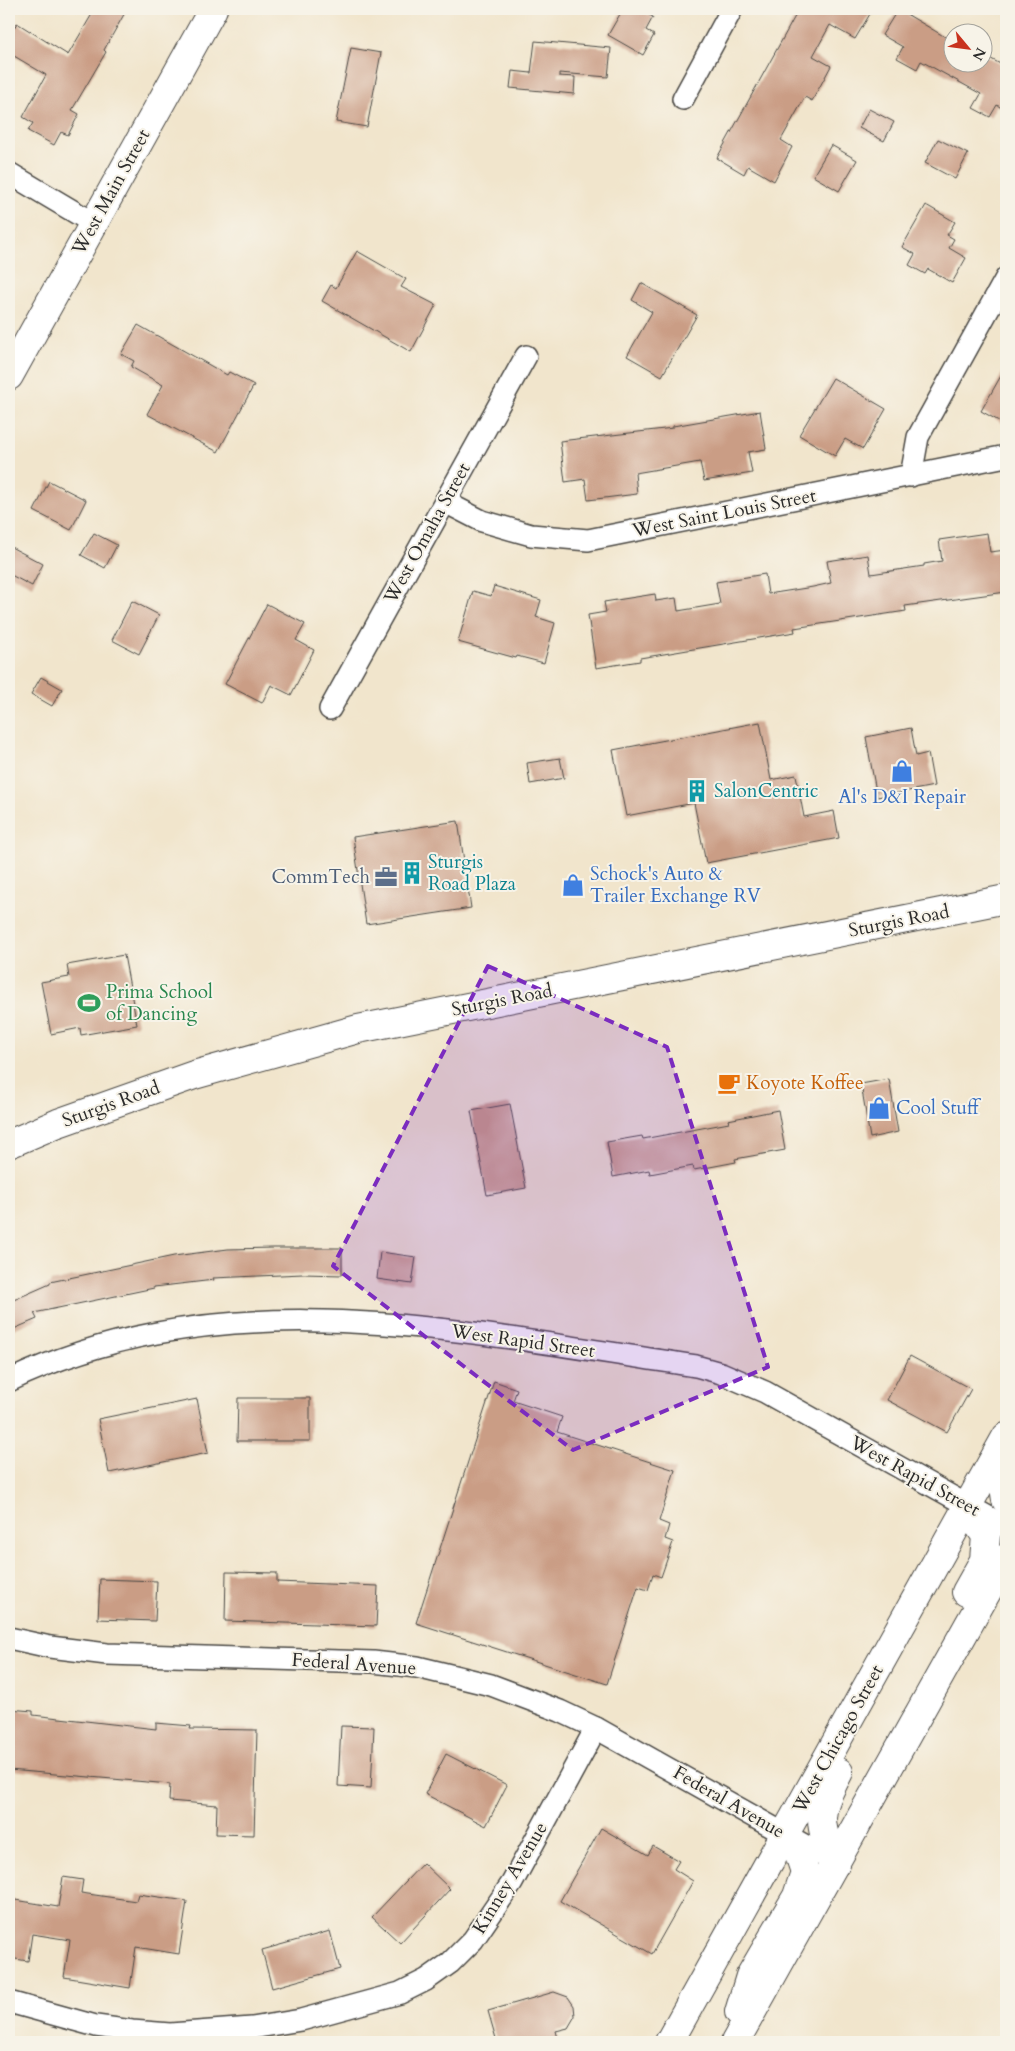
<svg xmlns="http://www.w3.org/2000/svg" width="1015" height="2051" font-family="Cardo,serif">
<rect width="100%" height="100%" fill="#f7f3e8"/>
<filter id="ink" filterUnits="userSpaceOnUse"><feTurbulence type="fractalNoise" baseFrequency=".02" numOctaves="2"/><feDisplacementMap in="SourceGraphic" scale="10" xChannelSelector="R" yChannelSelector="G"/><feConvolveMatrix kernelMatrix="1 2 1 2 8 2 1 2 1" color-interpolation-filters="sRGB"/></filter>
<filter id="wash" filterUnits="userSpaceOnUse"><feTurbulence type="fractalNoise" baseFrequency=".0096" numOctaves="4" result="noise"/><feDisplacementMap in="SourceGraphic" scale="20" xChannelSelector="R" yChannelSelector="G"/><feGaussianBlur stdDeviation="1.12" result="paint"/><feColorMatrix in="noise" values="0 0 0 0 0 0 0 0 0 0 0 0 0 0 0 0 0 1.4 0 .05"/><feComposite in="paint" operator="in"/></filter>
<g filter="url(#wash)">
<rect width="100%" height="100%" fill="#f1e5cc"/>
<g id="blocks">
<!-- building -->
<g fill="#ca9d85">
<polygon points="95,9 127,9 104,50 106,52 72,110 79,114 68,135 61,132 54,145 28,131 33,123 23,117 46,75 9,53 9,36 17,23 68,55"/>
<polygon points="623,9 638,9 653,17 646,30 654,35 643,55 608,35"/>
<polygon points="799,9 873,9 855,39 830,25 813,56 831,66 812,101 805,97 781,140 792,147 774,181 748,166 744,174 717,158"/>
<polygon points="898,9 952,41 952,62 982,62 982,54 1006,67 1006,111 997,105 990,117 973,108 981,94 921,61 917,69 897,58 903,47 882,35"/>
<polygon points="535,41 611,48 608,77 559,73 559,76 575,77 574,94 510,88 512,71 531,73"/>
<polygon points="351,48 381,53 367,127 336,122"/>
<polygon points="869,109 894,122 884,141 859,128"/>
<polygon points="938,139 968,154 955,179 925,163"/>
<polygon points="831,145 857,160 839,191 813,176"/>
<polygon points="926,205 955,222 947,235 954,239 949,248 966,258 952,283 928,269 925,274 909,265 915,254 902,247"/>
<polygon points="357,251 406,279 401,287 436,305 411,352 322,301 331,285 336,288"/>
<polygon points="641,283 697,315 662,376 627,356 652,312 632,300"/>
<polygon points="138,325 227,375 229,372 254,385 218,452 147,414 163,385 131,367 134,361 121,354"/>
<polygon points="1006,367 1006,425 981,411"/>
<polygon points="833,378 886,409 863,449 845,439 835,456 799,435"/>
<polygon points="760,411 766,449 748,452 752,473 704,481 700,462 635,473 637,494 588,500 585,479 565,482 560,441 673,428 673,426"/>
<polygon points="49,481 86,500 71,530 34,511"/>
<polygon points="94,533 117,545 105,568 81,555"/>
<polygon points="987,533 990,552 1006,550 1006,592 905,606 906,611 794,628 795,632 640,658 640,661 596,668 588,615 606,612 604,602 655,594 656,601 676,598 678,611 720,604 716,582 765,574 768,594 813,587 831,583 827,561 868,555 871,574 924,566 924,564 942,561 939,540"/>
<polygon points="9,546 43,564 32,586 9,574"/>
<polygon points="494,586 541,600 536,617 555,623 544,663 517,656 516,658 458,642 473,591 491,596"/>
<polygon points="132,601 159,615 139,654 112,640"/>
<polygon points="267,604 305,624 296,640 314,650 291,695 271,685 262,703 225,684"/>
<polygon points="41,677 62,689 52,706 31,694"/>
<polygon points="760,722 771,780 796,775 804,817 834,811 839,838 706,863 694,803 626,816 613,750"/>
<polygon points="911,728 916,756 928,753 934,786 877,797 866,737"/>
<polygon points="560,758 564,778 530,784 527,763"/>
<polygon points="458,821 471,908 366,924 353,837"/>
<polygon points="124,955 137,1025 81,1035 80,1028 51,1034 41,982 69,977 67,965"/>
<polygon points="889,1079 898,1132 870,1138 861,1084"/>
<polygon points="510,1104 526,1188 487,1195 471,1111"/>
<polygon points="778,1110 785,1150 735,1159 736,1162 694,1170 693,1166 650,1174 649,1170 613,1177 607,1142 642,1136 643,1139 729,1123 728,1120"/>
<polygon points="273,1248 342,1248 342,1275 303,1274 213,1278 214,1280 154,1287 154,1288 34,1313 37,1319 9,1331 9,1302 50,1284 50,1282 174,1256 228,1249"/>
<polygon points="380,1252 416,1257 412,1284 377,1279"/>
<polygon points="910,1356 971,1389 947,1432 887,1400"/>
<polygon points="494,1381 517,1389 513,1401 562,1417 557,1432 675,1470 659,1521 669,1525 665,1539 673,1542 661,1577 653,1574 648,1590 638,1587 607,1684 416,1623"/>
<polygon points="238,1398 310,1398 310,1441 237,1441"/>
<polygon points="197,1399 208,1453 109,1473 98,1419"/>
<polygon points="226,1572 277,1573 277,1582 378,1586 376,1626 225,1621"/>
<polygon points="100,1579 157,1581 155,1621 98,1619"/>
<polygon points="9,1709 33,1711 33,1715 156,1729 156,1723 191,1726 190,1729 257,1730 254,1835 216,1834 217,1805 169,1801 170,1784 9,1770"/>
<polygon points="341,1726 374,1727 371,1788 338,1786"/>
<polygon points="446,1754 507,1785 486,1826 425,1794"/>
<polygon points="601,1828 648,1855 653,1846 679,1861 674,1869 693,1881 652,1954 560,1901"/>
<polygon points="423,1863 450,1889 400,1943 372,1917"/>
<polygon points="63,1877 83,1880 81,1893 136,1901 138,1894 187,1901 179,1954 136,1947 130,1988 64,1977 70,1940 32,1934 28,1961 9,1958 9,1899 58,1907"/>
<polygon points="330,1931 340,1969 272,1988 262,1950"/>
<polygon points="554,1992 568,1997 574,2006 575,2016 568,2028 556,2031 559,2042 497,2042 488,2011"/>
</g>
</g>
</g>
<g filter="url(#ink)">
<use href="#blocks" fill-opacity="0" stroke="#494743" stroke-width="1"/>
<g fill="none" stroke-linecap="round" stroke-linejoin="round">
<defs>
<g id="street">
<polyline points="683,99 732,9"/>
<polyline points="9,173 93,223"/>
<polyline points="911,476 918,437 1006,278"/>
<polyline points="445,502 482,521 531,535 588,540 1006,456"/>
<polyline points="330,709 526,356"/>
<path d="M9,1381C227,1276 468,1333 696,1366L721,1373L765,1392L1006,1527"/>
<polyline points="9,1638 50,1647 107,1654 373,1662 417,1667 491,1685 560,1711 596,1728 836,1863"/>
<polyline points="9,2002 96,2026 132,2031 170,2034 252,2028 301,2020 400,1993 426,1980 450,1963 473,1940 512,1883 596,1728"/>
</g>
<polyline id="secondary" points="9,376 213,9"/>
<g id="primary">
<polyline points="9,1144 58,1123 194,1075 358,1029 1006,899"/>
<polyline points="1006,1478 1004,1486 1006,1500"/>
<polyline points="966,1592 984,1560 986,1536 973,1517 968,1506"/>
<path d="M836,1863C816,1822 818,1812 839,1772"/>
<polyline points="739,2012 750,1976 797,1896 805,1872 798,1851 785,1834"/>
<polyline points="669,2042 1006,1437"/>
<polyline points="735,2042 1006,1558"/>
</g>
</defs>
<!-- street casing -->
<use href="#street" stroke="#494743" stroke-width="24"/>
<!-- secondary casing -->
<use href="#secondary" stroke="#494743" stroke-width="30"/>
<!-- primary casing -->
<use href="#primary" stroke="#494743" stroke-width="30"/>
<!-- street -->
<use href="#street" stroke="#fff" stroke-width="21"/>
<!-- secondary -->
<use href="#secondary" stroke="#fff" stroke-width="28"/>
<!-- primary -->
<use href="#primary" stroke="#fff" stroke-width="28"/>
</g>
</g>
<!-- marked area -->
<path fill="#7b2cbf" fill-opacity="0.2" stroke="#7b2cbf" stroke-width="4" stroke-dasharray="10 6" stroke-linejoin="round" d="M488,966L667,1047L768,1367L573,1450L333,1266Z"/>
<!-- icons -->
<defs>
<symbol id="shop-bare" viewBox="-9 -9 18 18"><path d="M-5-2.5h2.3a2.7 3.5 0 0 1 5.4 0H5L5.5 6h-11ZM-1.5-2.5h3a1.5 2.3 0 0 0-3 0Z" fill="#3f7fe0" stroke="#f7f3e8" stroke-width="2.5" paint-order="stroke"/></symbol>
<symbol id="building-bare" viewBox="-9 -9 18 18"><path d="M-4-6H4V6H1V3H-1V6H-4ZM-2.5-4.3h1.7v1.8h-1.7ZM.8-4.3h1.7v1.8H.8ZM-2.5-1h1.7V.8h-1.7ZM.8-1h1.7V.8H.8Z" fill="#0f9aa8" stroke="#f7f3e8" stroke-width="2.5" paint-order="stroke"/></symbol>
<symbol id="office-bare" viewBox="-9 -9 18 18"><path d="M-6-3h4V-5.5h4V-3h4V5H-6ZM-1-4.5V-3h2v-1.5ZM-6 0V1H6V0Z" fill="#5c6f8a" stroke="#f7f3e8" stroke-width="2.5" paint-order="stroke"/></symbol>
<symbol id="stadium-bare" viewBox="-9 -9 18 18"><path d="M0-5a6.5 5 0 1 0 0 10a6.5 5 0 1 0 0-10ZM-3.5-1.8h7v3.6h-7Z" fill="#2e9e5b" stroke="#f7f3e8" stroke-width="2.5" paint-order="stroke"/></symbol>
<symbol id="cafe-bare" viewBox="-9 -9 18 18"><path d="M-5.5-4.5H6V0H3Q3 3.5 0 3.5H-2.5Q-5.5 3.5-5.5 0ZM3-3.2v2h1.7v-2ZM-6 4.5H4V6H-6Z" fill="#e8710a" stroke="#f7f3e8" stroke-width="2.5" paint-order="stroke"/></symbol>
</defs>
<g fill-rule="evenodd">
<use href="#shop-bare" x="886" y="755" width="32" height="32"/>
<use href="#building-bare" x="681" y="775" width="32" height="32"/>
<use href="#building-bare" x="396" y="857" width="32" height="32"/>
<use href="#office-bare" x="370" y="861" width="32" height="32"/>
<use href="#shop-bare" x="557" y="869" width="32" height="32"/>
<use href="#stadium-bare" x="73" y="987" width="32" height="32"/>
<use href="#cafe-bare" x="713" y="1067" width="32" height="32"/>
<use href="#shop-bare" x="863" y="1092" width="32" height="32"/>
</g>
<g text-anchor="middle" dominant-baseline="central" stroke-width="4" stroke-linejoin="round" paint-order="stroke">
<!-- street labels -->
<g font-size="19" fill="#2b2b2b" stroke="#f7f3e8">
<text transform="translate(111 192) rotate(-61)">West Main Street</text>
<text transform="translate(724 513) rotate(-11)">West Saint Louis Street</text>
<text transform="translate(427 533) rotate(-61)">West Omaha Street</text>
<text transform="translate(899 921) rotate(-11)">Sturgis Road</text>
<text transform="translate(502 1000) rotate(-11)">Sturgis Road</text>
<text transform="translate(111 1104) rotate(-20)">Sturgis Road</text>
<text transform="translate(523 1341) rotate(8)">West Rapid Street</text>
<text transform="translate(915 1476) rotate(29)">West Rapid Street</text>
<text transform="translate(354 1664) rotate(4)">Federal Avenue</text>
<text transform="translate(838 1739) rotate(-61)">West Chicago Street</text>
<text transform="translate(729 1802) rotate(30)">Federal Avenue</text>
<text transform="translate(510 1878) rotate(-59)">Kinney Avenue</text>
</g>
<!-- culture labels -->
<g font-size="19" fill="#0d838f" stroke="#f7f3e8" text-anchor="start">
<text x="714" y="791">SalonCentric</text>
<text x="428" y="862">Sturgis<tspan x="428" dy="22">Road Plaza</tspan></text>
</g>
<!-- shop labels -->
<g font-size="19" fill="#366cbe" stroke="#f7f3e8" text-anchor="start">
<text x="902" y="797" text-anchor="middle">Al's D&amp;I Repair</text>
<text x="590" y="874">Schock's Auto &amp;<tspan x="590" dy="22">Trailer Exchange RV</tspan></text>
<text x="896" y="1108">Cool Stuff</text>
</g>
<!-- service labels -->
<g font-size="19" fill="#4e5e75" stroke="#f7f3e8" text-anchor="end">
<text x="370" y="877">CommTech</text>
</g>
<!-- leisure labels -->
<g font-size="19" fill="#27864d" stroke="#f7f3e8" text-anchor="start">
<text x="106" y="992">Prima School<tspan x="106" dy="22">of Dancing</tspan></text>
</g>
<!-- food labels -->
<g font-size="19" fill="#c56008" stroke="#f7f3e8" text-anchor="start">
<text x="746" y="1083">Koyote Koffee</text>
</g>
</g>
<!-- margin -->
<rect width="1015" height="2051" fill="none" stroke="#f7f3e8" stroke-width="30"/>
<!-- north arrow -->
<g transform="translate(968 48) rotate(119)"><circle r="24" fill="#f7f3e8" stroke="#a5a39c"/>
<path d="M0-4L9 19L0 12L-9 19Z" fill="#c8321e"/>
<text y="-8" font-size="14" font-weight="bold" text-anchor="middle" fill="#2b2b2b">N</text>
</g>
</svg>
